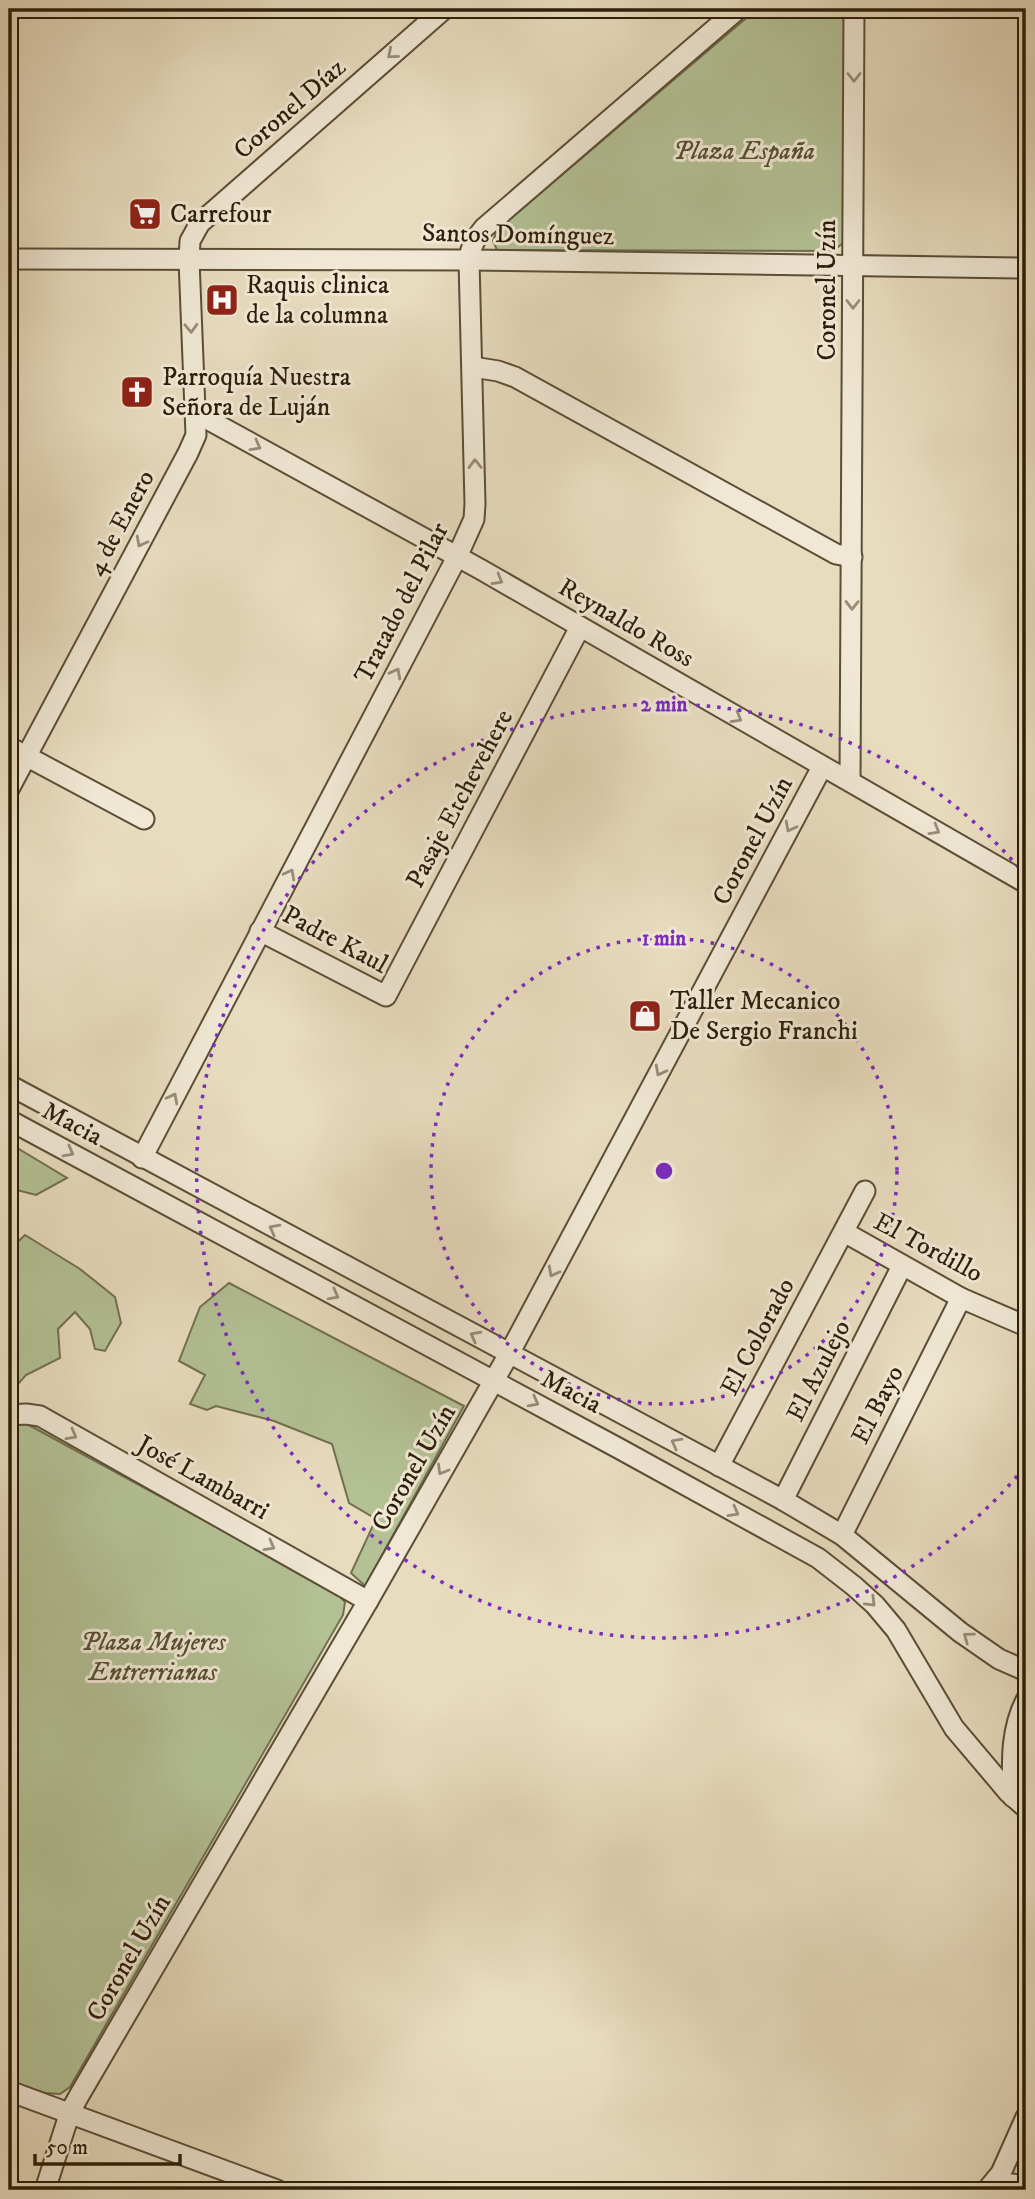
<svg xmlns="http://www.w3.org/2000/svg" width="1035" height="2199" font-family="'IM FELL DW Pica',serif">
<rect width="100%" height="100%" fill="#e8dcbf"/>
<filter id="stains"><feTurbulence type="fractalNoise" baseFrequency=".00286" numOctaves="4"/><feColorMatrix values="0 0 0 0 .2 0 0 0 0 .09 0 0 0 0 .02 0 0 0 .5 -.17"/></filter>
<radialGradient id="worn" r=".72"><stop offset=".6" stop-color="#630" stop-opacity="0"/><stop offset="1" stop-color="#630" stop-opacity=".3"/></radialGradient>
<!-- green -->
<g fill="#b3c195" stroke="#70704f" stroke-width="2">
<polygon points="757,9 847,9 843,243 833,251 497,250 493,241 497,230"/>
<polygon points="9,1143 67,1178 36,1195 9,1188"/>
<polygon points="25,1235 80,1269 115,1297 121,1323 105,1351 95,1349 90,1329 75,1312 58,1329 60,1358 26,1375 9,1394 9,1250"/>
<polygon points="229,1283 464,1406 365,1586 351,1573 376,1519 349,1503 332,1444 274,1421 216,1406 207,1410 190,1404 205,1375 179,1361 200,1307"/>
<polygon points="27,1424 336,1592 345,1602 343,1615 70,2087 60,2094 45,2093 9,2081 9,1425"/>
</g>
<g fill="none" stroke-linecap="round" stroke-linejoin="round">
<defs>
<g id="minor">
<polyline points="9,259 469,260 1026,268"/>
<polyline points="473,367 498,371 515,377 836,554 852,557"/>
<polyline points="196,413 480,569 1026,883"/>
<polyline points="9,747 144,819"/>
<polyline points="850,781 854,9"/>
<polyline points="9,789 188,453 196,435 189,260 190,241 200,223 444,9"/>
<polyline points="260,931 386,996 580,627"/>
<polyline points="9,1085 783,1500 842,1535 960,1632 999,1659 1026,1671"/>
<polyline points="9,1120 620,1449 818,1558 854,1586 875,1605 896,1630 954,1728 1009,1793 1026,1808"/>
<path d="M142,1158L457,557L474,519L475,504L469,260C470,247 476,238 484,228L738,9"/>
<polyline points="844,1232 961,1298 1026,1326"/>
<polyline points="9,1415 26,1414 40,1416 368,1601"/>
<polyline points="719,1466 865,1191"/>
<polyline points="783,1500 902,1266"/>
<polyline points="842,1535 961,1298"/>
<path d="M1013,1797C1012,1763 1010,1731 1026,1700"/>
<polyline points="9,2091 277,2190"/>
<polyline points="991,2186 1012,2184 1026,2186"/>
<polyline points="45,2190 70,2112 80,2094 368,1601 509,1354 822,767"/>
<polyline points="987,2190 1001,2173 1026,2117"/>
</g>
</defs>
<!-- minor casing -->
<use href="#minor" stroke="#5b4e36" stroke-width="23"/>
<!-- minor -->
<use href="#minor" stroke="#f0e8d5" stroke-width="19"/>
</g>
<!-- one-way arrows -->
<defs><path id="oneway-chevron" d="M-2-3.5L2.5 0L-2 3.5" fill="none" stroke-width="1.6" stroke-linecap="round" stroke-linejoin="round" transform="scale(1.75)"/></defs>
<g stroke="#988d79">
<use href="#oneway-chevron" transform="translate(392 54) rotate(139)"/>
<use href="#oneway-chevron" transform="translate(854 77) rotate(90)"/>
<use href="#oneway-chevron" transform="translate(853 304) rotate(90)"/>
<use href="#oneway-chevron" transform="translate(191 328) rotate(88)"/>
<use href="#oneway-chevron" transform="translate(256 446) rotate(29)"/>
<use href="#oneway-chevron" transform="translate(475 464) rotate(-91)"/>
<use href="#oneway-chevron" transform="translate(141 542) rotate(118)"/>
<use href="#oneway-chevron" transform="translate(498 580) rotate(30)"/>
<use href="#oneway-chevron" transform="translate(852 605) rotate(91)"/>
<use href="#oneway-chevron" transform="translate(396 673) rotate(-62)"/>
<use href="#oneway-chevron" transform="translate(737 718) rotate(30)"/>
<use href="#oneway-chevron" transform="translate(790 827) rotate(118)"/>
<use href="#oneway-chevron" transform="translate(935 830) rotate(30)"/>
<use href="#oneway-chevron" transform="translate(290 874) rotate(-62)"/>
<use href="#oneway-chevron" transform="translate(660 1071) rotate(118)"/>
<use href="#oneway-chevron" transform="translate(173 1098) rotate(-62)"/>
<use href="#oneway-chevron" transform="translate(69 1152) rotate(28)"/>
<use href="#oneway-chevron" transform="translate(274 1229) rotate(-152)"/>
<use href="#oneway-chevron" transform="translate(553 1272) rotate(118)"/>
<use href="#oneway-chevron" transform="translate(334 1295) rotate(28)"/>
<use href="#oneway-chevron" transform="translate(475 1336) rotate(-152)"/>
<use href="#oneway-chevron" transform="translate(534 1402) rotate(28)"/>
<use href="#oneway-chevron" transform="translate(72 1435) rotate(29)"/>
<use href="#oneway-chevron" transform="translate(676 1443) rotate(-152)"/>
<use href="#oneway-chevron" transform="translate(442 1470) rotate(120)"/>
<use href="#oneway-chevron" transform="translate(734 1512) rotate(29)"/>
<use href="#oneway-chevron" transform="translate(270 1546) rotate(29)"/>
<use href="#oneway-chevron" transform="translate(871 1602) rotate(45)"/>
<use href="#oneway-chevron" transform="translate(968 1637) rotate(-144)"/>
</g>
<!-- distance rings -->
<g fill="none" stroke="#7b2cbf" stroke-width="3.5" stroke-dasharray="3.5 7">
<circle cx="664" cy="1171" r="233"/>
<path d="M1024 1468A467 467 0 1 1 1024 874"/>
</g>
<!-- icons -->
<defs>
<symbol id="supermarket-square" viewBox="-11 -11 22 22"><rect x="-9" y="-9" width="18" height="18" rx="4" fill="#8f2418" stroke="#f0e8d5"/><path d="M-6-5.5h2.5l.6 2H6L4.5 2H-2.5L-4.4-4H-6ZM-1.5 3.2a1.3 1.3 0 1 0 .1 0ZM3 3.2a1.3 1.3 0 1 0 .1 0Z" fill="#fff"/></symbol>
<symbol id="hospital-square" viewBox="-11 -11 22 22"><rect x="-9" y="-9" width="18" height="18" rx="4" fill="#8f2418" stroke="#f0e8d5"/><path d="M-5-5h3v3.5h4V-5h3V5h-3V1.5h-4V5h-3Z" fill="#fff"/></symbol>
<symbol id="church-square" viewBox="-11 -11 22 22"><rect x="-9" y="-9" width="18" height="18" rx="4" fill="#8f2418" stroke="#f0e8d5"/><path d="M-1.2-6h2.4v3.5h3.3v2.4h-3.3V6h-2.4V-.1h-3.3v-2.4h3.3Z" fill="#fff"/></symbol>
<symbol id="shop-square" viewBox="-11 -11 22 22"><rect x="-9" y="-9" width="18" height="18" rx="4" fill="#8f2418" stroke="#f0e8d5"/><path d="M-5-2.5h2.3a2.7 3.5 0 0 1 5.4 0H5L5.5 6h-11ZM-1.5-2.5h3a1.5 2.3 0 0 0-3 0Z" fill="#fff"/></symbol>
</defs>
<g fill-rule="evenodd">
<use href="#supermarket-square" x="126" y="195" width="38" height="38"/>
<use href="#hospital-square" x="203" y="281" width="38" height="38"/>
<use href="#church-square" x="118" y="373" width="38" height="38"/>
<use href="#shop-square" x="626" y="997" width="38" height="38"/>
</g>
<g text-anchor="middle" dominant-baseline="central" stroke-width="6" stroke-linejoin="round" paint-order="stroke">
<!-- street labels -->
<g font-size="26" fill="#2c1e09" stroke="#f0e8d5">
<text transform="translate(290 109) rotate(-41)">Coronel Díaz</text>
<text transform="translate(518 235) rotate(1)">Santos Domínguez</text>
<text transform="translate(827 290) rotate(-90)">Coronel Uzín</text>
<text transform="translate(121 523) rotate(-62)">4 de Enero</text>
<text transform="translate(402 603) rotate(-63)">Tratado del Pilar</text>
<text transform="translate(626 623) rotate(30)">Reynaldo Ross</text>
<text transform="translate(460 799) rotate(-62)">Pasaje Etchevehere</text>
<text transform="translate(753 841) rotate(-62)">Coronel Uzín</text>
<text transform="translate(335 940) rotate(28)">Padre Kaul</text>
<text transform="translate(72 1124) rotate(28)">Macia</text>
<text transform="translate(928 1248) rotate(28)">El Tordillo</text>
<text transform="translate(758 1337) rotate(-62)">El Colorado</text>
<text transform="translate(819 1371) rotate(-63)">El Azulejo</text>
<text transform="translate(571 1392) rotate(28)">Macia</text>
<text transform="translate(878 1405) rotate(-63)">El Bayo</text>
<text transform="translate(414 1468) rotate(-60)">Coronel Uzín</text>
<text transform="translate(203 1478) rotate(29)">José Lambarri</text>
<text transform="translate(129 1958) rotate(-60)">Coronel Uzín</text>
</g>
<!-- park labels -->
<g font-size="26" font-style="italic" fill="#544f33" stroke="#f0e8d5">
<text x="744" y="151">Plaza España</text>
<text x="153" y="1642">Plaza Mujeres<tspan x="153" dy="30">Entrerrianas</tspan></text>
</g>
<!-- poi labels -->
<g font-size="26" fill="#2c1e09" stroke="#f0e8d5" text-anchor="start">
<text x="170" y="214">Carrefour</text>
<text x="246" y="285">Raquis clinica<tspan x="246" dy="30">de la columna</tspan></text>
<text x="162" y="377">Parroquía Nuestra<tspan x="162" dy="30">Señora de Luján</tspan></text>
<text x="670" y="1001">Taller Mecanico<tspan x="670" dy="30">De Sergio Franchi</tspan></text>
</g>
</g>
<circle cx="664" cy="1171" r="10" fill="#7b2cbf" stroke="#f0e8d5" stroke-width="3.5"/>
<g font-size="21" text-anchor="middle" font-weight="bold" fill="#7b2cbf" stroke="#f0e8d5" stroke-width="6" stroke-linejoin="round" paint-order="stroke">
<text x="664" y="711">2 min</text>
<text x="664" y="945">1 min</text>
</g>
<!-- margin -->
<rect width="1035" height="2199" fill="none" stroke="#e8dcbf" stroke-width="35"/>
<rect x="10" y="10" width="1014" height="2178" fill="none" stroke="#2c1e09" stroke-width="3.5"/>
<rect x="18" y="18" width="1000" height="2164" fill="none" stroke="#2c1e09" stroke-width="2"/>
<!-- scale -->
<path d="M35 2154v10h145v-10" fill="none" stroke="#2c1e09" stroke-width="3.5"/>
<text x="46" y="2154" font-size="21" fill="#2c1e09" stroke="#f0e8d5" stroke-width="5" paint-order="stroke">50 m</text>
<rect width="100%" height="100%" filter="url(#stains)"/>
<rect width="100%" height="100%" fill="url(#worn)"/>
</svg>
